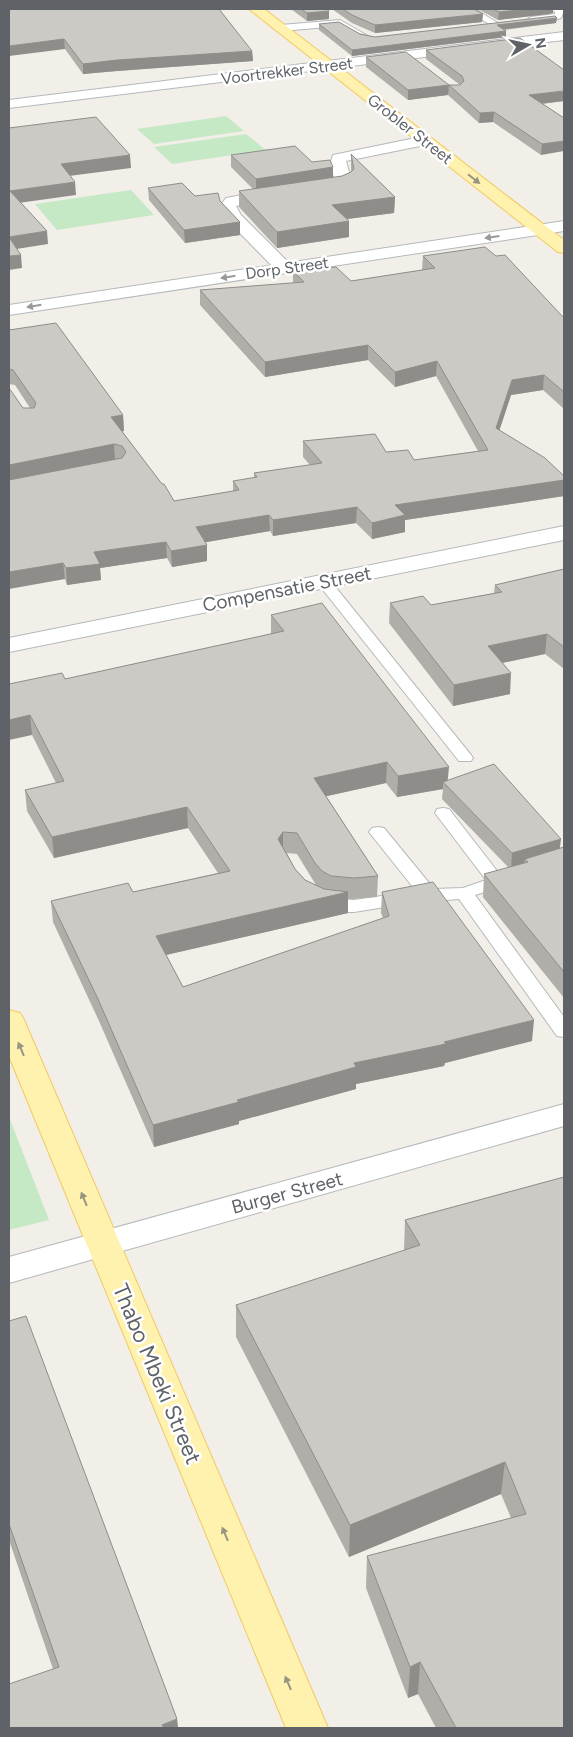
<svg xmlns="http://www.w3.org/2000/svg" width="573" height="1737" font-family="Figtree,sans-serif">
<rect width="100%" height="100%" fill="#f1efe8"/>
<!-- green -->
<g fill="#c5e8c5">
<polygon points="226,116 244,131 154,144 137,129"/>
<polygon points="246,134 266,150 172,164 154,147"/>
<polygon points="131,190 154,215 57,230 35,204"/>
<polygon points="9,1117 49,1220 9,1230"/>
</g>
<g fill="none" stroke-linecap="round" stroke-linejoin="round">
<defs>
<g id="service">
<polygon points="465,9 475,9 501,25 494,27"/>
<polygon points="551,9 562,9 564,11 561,18 558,19 531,23 527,20 531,17 555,14 555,12"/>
<polygon points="340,20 368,36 361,38 339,26 281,31 277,28 281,25"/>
<polygon points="324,578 329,579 471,755 473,758 471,761 459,761 319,585 317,582 319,579"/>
<polygon points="443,808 449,809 501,876 512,876 515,880 512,884 475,895 564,1017 564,1037 557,1036 459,899 410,903 354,912 335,912 320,908 317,904 320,900 326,898 354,900 416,891 369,832 372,828 378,827 384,828 434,889 463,888 486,880 435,813 437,809"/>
</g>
<g id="minor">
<polygon points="564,32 564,40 9,108 9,100"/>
<path d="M425,136L430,138L433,141L430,144L346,161L352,183C345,194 321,195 309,192L307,189L309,186L335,181L330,164L333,155Z"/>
<polygon points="275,189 281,191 283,194 281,197 236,206 241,215 290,264 293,268 290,272 284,273 278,272 228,221 220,206 226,198"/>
<polygon points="564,526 564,540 9,652 9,638"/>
<polygon points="564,1104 564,1126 9,1283 9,1257"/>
</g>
<polygon id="tertiary" points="564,221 564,231 9,315 9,305"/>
<g id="primary">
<polygon points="249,9 264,9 564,240 564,253 558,252"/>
<polygon points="9,1010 20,1013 24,1020 328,1728 286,1728 9,1056"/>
</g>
</defs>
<!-- service casing -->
<use href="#service" stroke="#b5b8bc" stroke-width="2"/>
<!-- minor casing -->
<use href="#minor" stroke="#b5b8bc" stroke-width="2"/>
<!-- tertiary casing -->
<use href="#tertiary" stroke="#b5b8bc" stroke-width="2"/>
<!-- primary casing -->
<use href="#primary" stroke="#f2c960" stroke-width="2"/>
<!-- service -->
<use href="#service" fill="#fff" fill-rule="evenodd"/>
<!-- minor -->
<use href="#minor" fill="#fff" fill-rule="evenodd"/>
<!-- tertiary -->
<use href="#tertiary" fill="#fff" fill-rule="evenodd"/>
<!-- primary -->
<use href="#primary" fill="#fff2af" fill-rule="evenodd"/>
</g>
<!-- wall -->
<g fill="#afaea9" fill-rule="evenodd">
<polygon points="9,9 252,51 253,61 117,71 83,74 65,49"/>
<polygon points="291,9 326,9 329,19 307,21"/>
<polygon points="332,9 474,9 483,14 482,22 375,33 352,23"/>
<polygon points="478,9 553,9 553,13 549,14 498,20"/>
<polygon points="557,18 556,23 504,30 506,31 506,37 352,56 319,30 319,24 375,37"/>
<polygon points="426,50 564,101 542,104 564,118 541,155 493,122 479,123 448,95 408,100 366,67 366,57 449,85 460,85 426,59"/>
<polygon points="351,154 395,197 394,213 347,219 349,237 277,248 239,207 239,191 253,189 231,167 231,155 312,162 333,178 342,176 351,172"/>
<polygon points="148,188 220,201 240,222 240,235 185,243 149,200"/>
<polygon points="423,256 564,318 564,409 543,390 511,395 499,430 564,476 564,496 405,520 405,532 372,539 356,523 273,536 270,531 205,542 207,561 172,567 167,558 100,568 101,580 67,585 65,579 23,408 30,408 15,385 9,384 9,330 123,415 124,431 122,431 174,501 233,491 233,481 254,478 254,473 310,465 303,457 303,441 386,452 414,460 478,451 436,376 395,387 368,360 265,377 200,305 200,290 293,283 293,271 351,281 422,270"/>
<polygon points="564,569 564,669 545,654 502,663 510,694 453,706 389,623 390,603 431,605 494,593 495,585"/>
<path d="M271,615L448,781L560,848L564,847V998L483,897L484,874L509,868L442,799L443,789L397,797L386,783L326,796L378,876L377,897L353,899H348V913L166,955L183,987L383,918L381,913L382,892L532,1041L445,1063L444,1066L356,1084V1089L239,1121V1124L154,1147L99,1021L53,922L51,901L133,892L218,873L188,828L54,858L27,811L25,790L56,783L32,735L9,684L65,679L271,634ZM287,853L297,854L316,885L305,880L295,869Z"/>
<polygon points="564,1177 564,1728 436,1728 418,1694 408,1698 366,1588 367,1556 511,1518 501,1494 349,1557 236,1337 236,1305 404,1251 405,1220"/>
<polygon points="9,1321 177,1719 178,1728 9,1728 53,1669 9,1540"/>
</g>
<!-- shaded-wall -->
<g fill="#8f8d8a">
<polygon points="528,9 553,9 553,13 549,14 498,20 499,12"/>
<rect x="563" y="9" width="1" height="8"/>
<polygon points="329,11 329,19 307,21 307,13"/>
<polygon points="483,14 482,22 375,33 375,25"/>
<polygon points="557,18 556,23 497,30 497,25"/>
<polygon points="506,31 506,37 352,56 352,50"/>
<polygon points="64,39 65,49 9,56 9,46"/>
<polygon points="252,51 253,61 117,71 83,74 83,64 117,60"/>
<polygon points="449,85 448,95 408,100 408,90"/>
<polygon points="564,91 564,101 529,105 529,95"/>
<polygon points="494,112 493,122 479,123 480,113"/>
<polygon points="564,141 564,151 541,155 542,144"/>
<polygon points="130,155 131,168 61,177 61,164"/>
<polygon points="333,167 333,179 256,191 256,179"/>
<polygon points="75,182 76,195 11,204 10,191"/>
<polygon points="395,197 394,213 331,221 332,205"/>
<polygon points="349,221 349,237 277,248 277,232"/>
<polygon points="240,222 240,235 185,243 184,230"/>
<polygon points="47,231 48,244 10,250 9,237"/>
<polygon points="21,255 22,268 9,270 9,256"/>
<polygon points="368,345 368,360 265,377 265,362"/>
<polygon points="437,361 436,376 395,387 395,372"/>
<polygon points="544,375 543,390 511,395 495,444 496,428 512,380"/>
<polygon points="123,415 124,431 112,433 111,417"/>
<polygon points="114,444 115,460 9,481 9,465"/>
<polygon points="564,480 564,496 405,520 405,532 372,539 372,523 395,505"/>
<polygon points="357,507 356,523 273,536 273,520"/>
<polygon points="269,515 270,531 196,544 196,527"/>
<polygon points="166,542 167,558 100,568 101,580 67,585 66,568 94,552"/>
<polygon points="207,545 207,561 172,567 171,551"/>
<polygon points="63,563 65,579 9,589 9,572"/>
<polygon points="547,634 545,654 487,666 488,646"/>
<polygon points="511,673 510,694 453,706 454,685"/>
<polygon points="30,715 32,735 9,740 9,720"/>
<polygon points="387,762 386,783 314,799 314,778"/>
<polygon points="449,767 447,787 443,782 443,789 397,797 398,776"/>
<polygon points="187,807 188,828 54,858 52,837"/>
<polygon points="283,832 283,853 278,839"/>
<polygon points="561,839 559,855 528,862 525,859 524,866 511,870 512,853"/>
<polygon points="348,892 348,913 157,957 156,936"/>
<polygon points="534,1020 532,1041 445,1063 444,1066 356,1084 356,1089 239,1121 239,1124 154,1147 153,1125 237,1100 354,1063"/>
<polygon points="505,1462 501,1494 349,1557 350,1525"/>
<polygon points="420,1662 418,1694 408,1698 410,1667"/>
<polygon points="177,1719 178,1728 163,1728 162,1725"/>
</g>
<!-- building -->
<g fill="#cccac5" stroke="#8f8d8a">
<polygon points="9,9 219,9 252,51 117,60 83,64 64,39 9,46"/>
<polygon points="301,9 326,9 329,11 307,13"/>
<polygon points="343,9 474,9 483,14 375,25 352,15"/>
<polygon points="493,9 528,9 499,12"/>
<polygon points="555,16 557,18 497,25 506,31 352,50 319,24 339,22 360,34 375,37"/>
<polygon points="520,38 564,70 564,91 529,95 564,118 564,141 542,144 494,112 480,113 449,85 408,90 366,57 406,52 449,85 460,85 464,81 462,76 426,50"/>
<polygon points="96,117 130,155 61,164 75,182 10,191 47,231 9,237 9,128"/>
<polygon points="295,146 312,162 330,160 333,167 256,179 231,155"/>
<polygon points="351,154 395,197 332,205 349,221 277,232 239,191 342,176 351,172 354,169"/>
<polygon points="182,183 195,196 218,193 220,201 240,222 184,230 148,188"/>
<polygon points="9,237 21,255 9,256"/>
<polygon points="485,247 496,256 505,255 564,318 564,392 544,375 512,380 496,428 545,458 564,476 564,480 395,505 405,515 372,523 357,507 273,520 269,515 196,527 207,545 171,551 166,542 94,552 100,564 66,568 63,563 9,572 9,480 122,458 126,452 122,446 114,444 9,465 9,388 23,408 34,408 36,403 13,370 9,369 9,330 56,323 123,415 111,417 162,484 164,484 174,501 239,490 233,481 257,477 254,473 322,463 303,441 375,434 386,452 408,450 414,460 488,450 437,361 395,372 368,345 265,362 200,290 304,282 293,271 336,267 351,281 435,268 423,256"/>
<polygon points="564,569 564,647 547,634 488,646 511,673 454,685 390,603 423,596 431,605 502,592 495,585"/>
<polygon points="322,603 449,767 398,776 387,762 314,778 378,876 354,878 331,876 322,871 315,863 297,833 283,832 278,839 295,869 305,880 324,889 348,892 156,936 183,987 389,916 382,892 433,882 534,1020 444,1042 446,1044 354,1063 356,1067 237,1100 239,1102 153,1125 98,999 51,901 128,883 133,892 230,871 187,807 52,837 25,790 64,781 30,715 9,720 9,684 62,673 65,679 284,631 271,615"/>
<polygon points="494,764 561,839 512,853 443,782"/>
<polygon points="564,847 564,972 484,874 528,862 525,859"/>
<polygon points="564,1177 564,1728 456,1728 420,1662 410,1667 367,1556 526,1514 505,1462 350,1525 236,1305 420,1245 405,1220"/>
<polygon points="26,1316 177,1719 162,1725 164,1728 9,1728 9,1684 59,1667 9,1524 9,1321"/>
</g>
<!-- one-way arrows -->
<defs><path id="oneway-solid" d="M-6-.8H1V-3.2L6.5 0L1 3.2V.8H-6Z" transform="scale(1.25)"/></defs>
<g fill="#979581">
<use href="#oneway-solid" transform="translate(474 179) rotate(38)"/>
<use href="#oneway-solid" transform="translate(21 1049) rotate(-113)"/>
<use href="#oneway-solid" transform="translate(84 1199) rotate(-112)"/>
<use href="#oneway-solid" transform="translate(225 1534) rotate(-113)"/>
<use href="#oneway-solid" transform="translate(288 1683) rotate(-113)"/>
</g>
<g fill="#979a9d">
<use href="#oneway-solid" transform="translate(492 237) rotate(172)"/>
<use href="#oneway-solid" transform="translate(228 277) rotate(171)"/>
<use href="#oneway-solid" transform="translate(34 306) rotate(171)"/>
</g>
<g text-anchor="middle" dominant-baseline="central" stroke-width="5" stroke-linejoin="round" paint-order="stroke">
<!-- far-street labels -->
<g font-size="16" fill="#5f6368" stroke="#fff">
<text transform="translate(287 71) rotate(-7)">Voortrekker Street</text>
<text transform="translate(410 129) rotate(38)">Grobler Street</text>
<text transform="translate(287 268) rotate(-8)">Dorp Street</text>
</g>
<!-- street labels -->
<g font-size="19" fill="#5f6368" stroke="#fff">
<text transform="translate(287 589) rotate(-11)">Compensatie Street</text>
<text transform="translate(287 1193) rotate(-15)">Burger Street</text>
</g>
<!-- near-street labels -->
<g font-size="22" fill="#5f6368" stroke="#fff">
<text transform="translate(157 1374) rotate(67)">Thabo Mbeki Street</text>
</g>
</g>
<!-- border -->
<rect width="573" height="1737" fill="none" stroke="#5f6368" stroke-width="20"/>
<!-- north arrow -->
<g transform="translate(528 45) rotate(81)" stroke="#ffffff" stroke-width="4" paint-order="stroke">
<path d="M0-4L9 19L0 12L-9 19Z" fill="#5f6368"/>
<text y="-8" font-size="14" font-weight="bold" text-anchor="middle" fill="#5f6368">N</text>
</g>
</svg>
